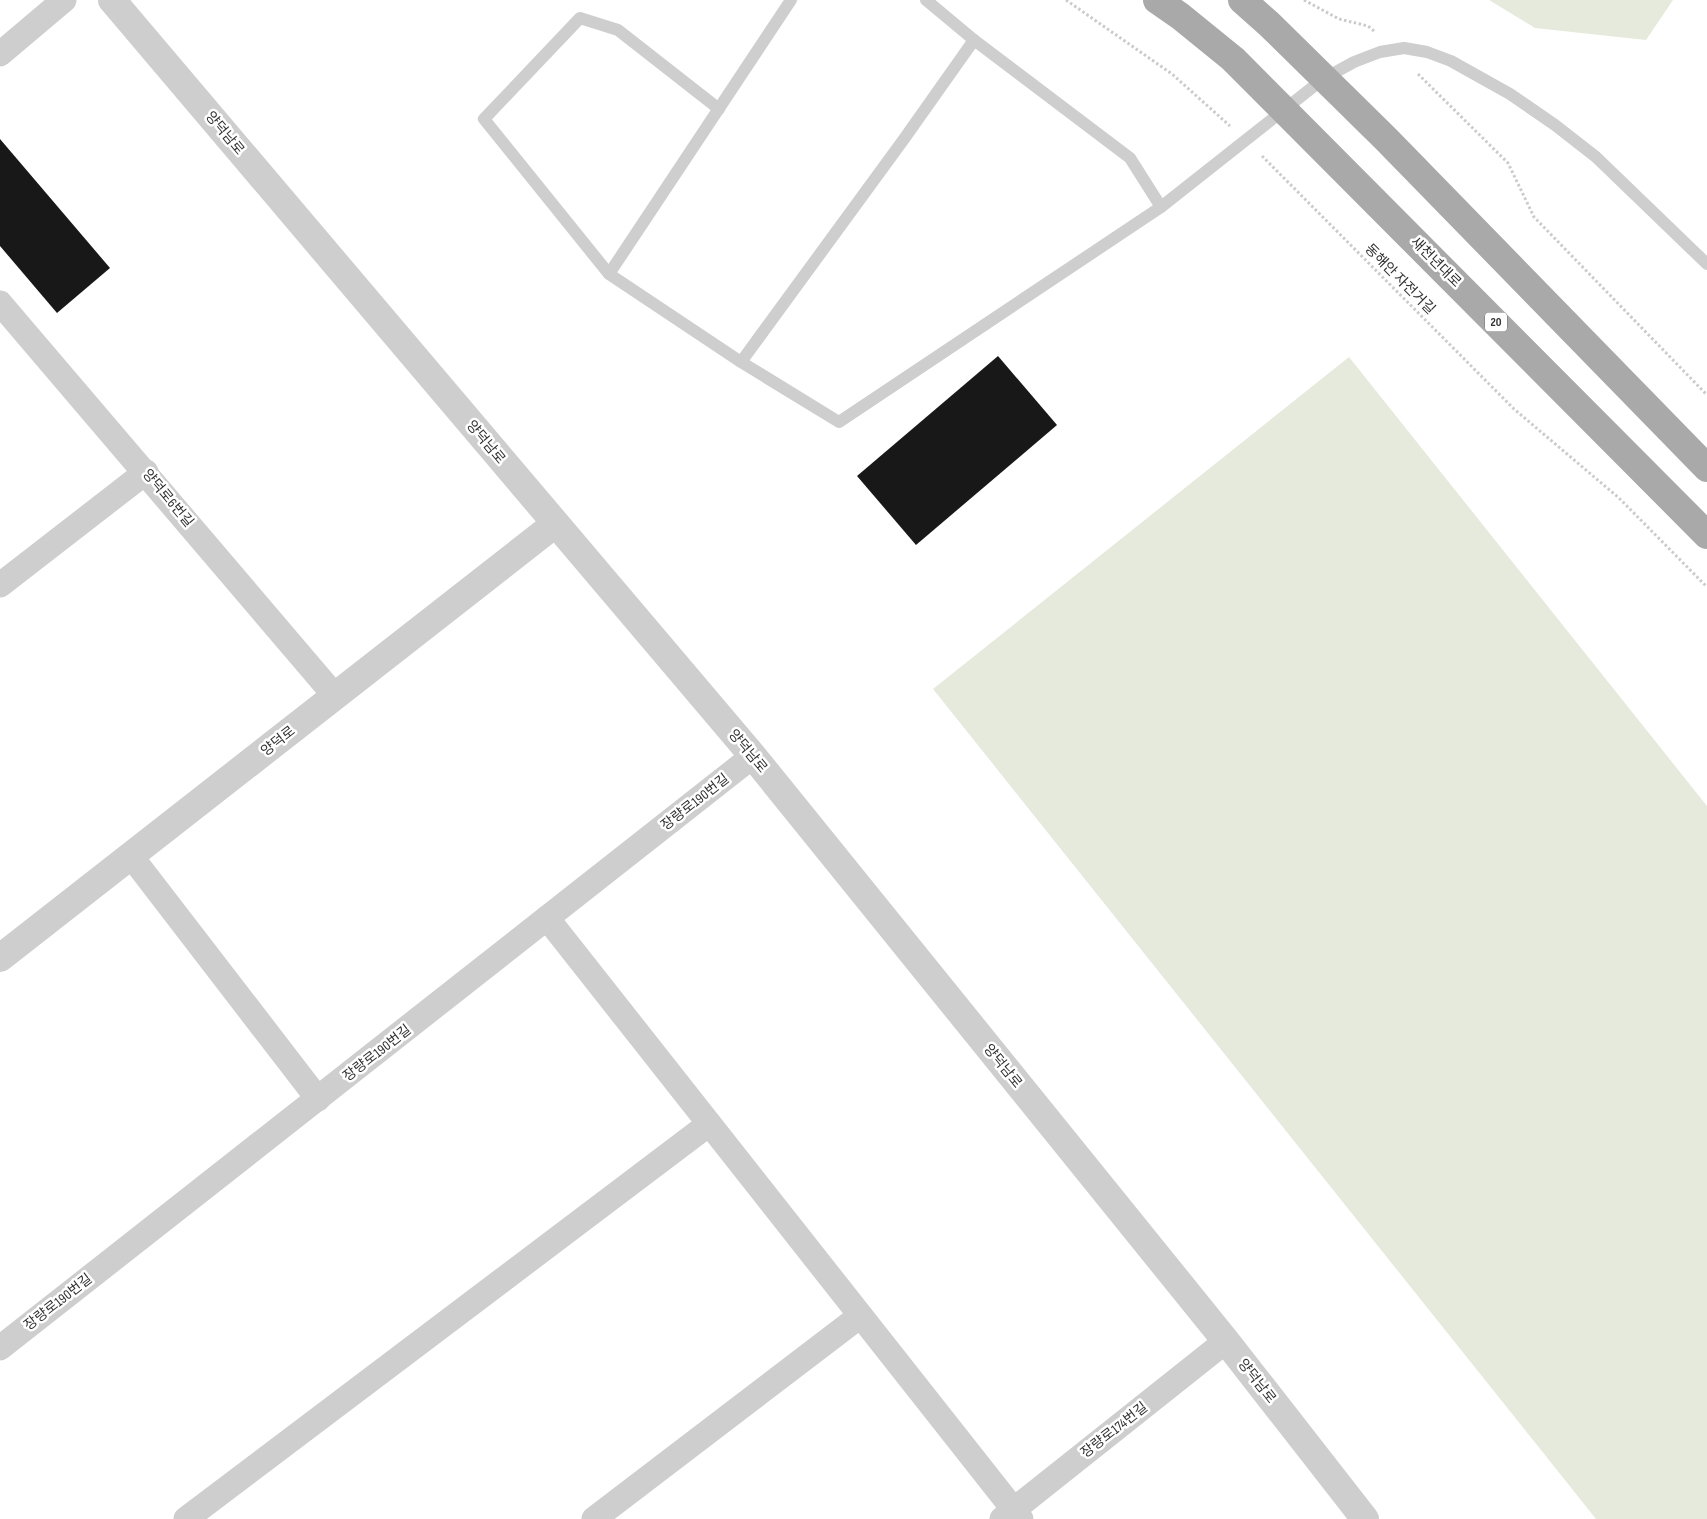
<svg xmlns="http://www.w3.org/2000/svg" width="1707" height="1519" font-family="'Sofia Sans Condensed','Noto Sans KR',sans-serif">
<rect width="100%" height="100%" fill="#fff"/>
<!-- green -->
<g fill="#e5eadd">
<polygon points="1489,0 1673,0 1646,40 1535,28"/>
<polygon points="1349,357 1707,806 1707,1519 1596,1519 933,689"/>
</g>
<!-- building -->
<g fill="#181818">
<polygon points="0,139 110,268 57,313 0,246"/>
<polygon points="998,356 1057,425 916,545 857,476"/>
</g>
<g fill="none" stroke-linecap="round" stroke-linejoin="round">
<!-- path -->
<g stroke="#cbcbcb" stroke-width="3" stroke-dasharray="2.5 2.5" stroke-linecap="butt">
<polyline points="1066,0 1172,74 1230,126"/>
<polyline points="1304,0 1339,19 1368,26 1374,31"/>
<polyline points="1418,74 1508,163 1534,217 1707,395"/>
<polyline points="1262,156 1514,409 1619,498 1707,587"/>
</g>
<!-- service -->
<g stroke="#cecece" stroke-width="12">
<polyline points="791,0 609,274 741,362 839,422 1161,207 1323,79 1354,62 1380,52 1404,48 1427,52 1451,61 1510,94 1555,125 1596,157 1707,264"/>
<polyline points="926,0 974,40"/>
<polyline points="609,274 484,119 580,18 618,30 719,109"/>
<polyline points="741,362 904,139 974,40 1130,158 1161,207"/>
</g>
<!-- minor -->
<g stroke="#cecece" stroke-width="25">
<polyline points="0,54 64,0"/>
<polyline points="0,303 335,696"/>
<polyline points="0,585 146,472"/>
<polyline points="131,856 318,1099"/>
<polyline points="547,918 1021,1519"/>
<polyline points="0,1348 753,756"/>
<polyline points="186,1519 709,1124"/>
<polyline points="594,1519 860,1316"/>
<polyline points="1002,1519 1226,1341"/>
</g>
<!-- tertiary -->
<g stroke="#cecece" stroke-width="28">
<polyline points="112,0 753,756 1226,1341 1365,1519"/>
<polyline points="0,958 555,524"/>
</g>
<!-- primary -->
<g stroke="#a9a9a9" stroke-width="28">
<polyline points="1157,0 1180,16 1233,59 1707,535"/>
<polyline points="1242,0 1269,24 1386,139 1707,468"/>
</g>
</g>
<g text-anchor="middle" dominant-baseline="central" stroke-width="5" stroke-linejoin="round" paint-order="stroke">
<!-- shield labels -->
<rect fill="#fff" stroke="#6f6f6f" stroke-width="1" x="1485" y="312.5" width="22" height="19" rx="4"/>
<g font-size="12" font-weight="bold" fill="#313131">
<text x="1496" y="322">20</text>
</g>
<!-- street labels -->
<g font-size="14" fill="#313131" stroke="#fff">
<text transform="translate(225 133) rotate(50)">양덕남로</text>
<text transform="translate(1436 262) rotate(45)">새천년대로</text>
<text transform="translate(1400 279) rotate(45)">동해안 자전거길</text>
<text transform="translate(486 442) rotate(50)">양덕남로</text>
<text transform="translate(168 498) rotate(50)">양덕로6번길</text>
<text transform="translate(278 741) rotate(-38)">양덕로</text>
<text transform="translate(748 751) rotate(50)">양덕남로</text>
<text transform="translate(695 802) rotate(-38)">장량로190번길</text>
<text transform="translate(377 1053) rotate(-38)">장량로190번길</text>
<text transform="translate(1003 1066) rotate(51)">양덕남로</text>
<text transform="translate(58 1302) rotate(-38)">장량로190번길</text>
<text transform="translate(1257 1381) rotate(52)">양덕남로</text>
<text transform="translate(1114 1430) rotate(-38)">장량로174번길</text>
</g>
</g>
</svg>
